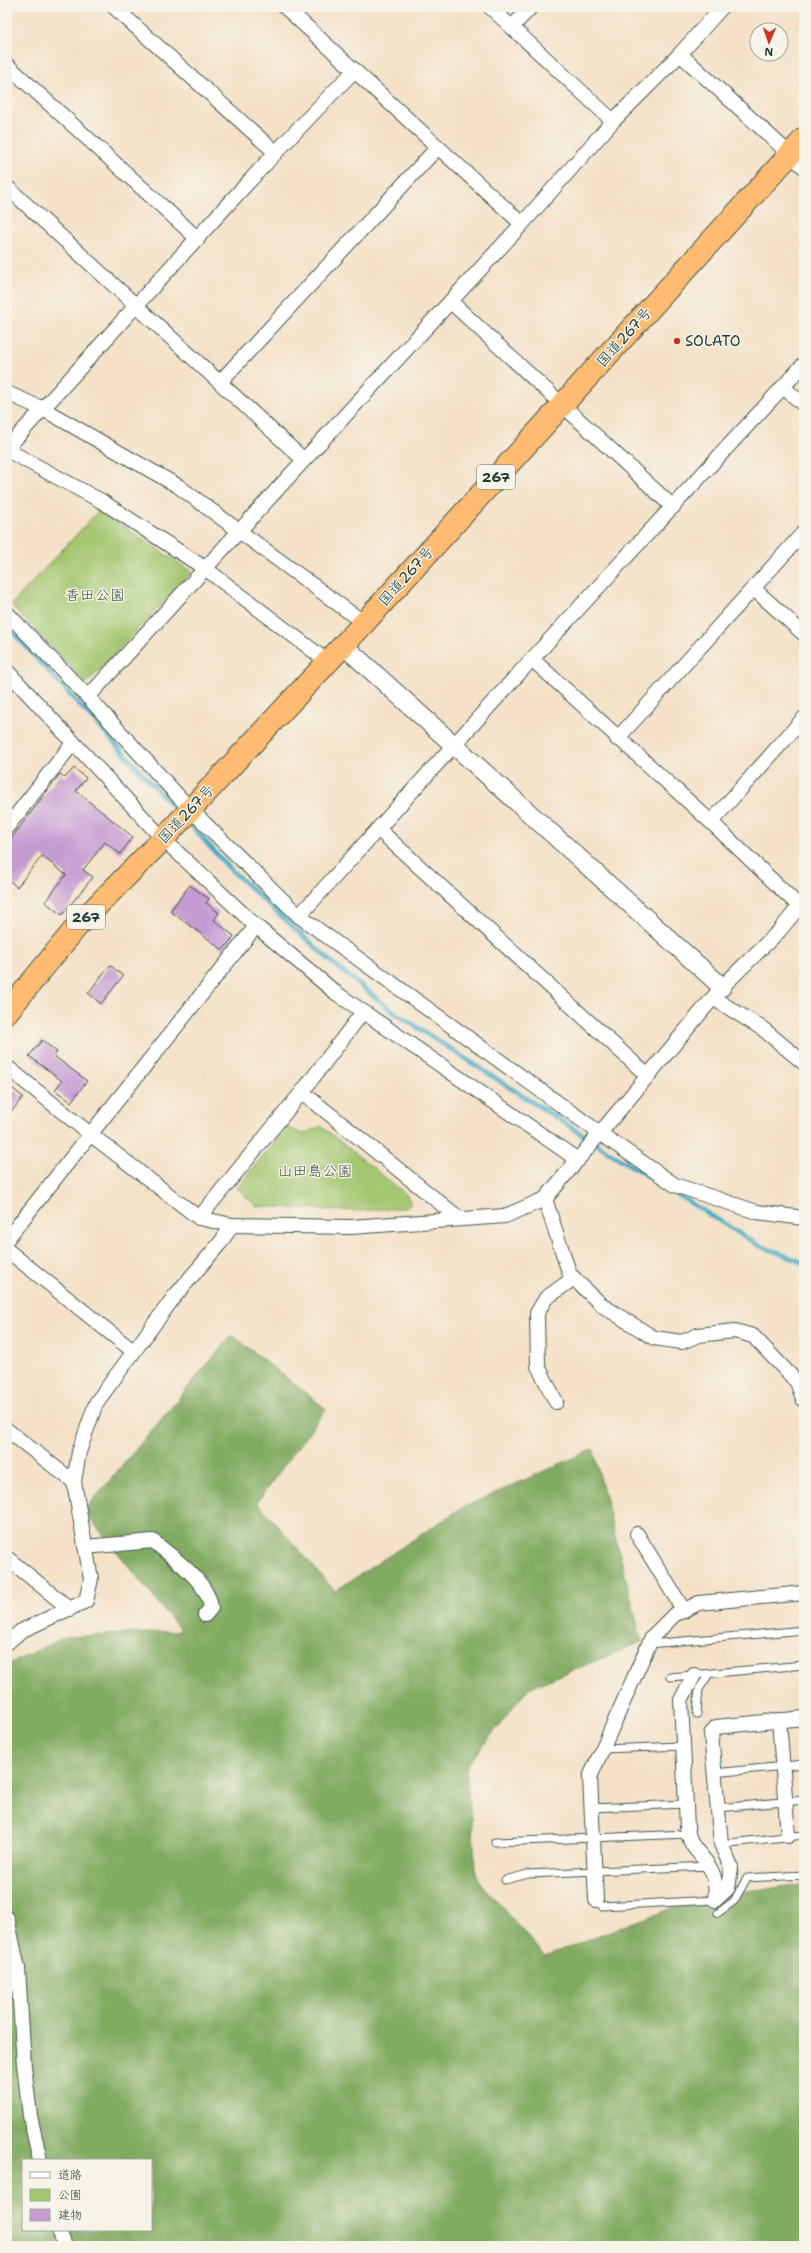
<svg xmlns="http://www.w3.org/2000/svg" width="811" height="2253" font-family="'Shantell Sans','Klee One',sans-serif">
<rect width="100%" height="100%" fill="#f7f3e8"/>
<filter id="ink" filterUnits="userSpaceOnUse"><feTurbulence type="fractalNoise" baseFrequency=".025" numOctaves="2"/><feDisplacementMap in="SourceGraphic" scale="8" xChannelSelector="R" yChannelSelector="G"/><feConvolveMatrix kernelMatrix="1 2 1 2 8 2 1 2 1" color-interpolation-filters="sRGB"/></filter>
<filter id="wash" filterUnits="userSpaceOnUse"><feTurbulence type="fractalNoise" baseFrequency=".012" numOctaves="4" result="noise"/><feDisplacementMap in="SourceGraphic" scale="16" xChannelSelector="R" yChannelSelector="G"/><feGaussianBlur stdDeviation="0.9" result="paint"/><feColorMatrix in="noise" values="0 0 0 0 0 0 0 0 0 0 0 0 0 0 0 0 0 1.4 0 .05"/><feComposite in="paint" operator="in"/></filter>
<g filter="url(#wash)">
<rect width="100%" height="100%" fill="#f4e1c7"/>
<!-- green -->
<g fill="#a3c66f" stroke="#618252">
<polygon points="99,510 192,572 86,684 11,605"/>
<polygon points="321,1126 407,1195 411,1204 405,1208 358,1211 256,1206 237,1188 286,1127 303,1134"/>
</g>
<!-- forest -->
<path fill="#82ab62" stroke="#50744b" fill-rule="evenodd" d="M232,1335L326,1409L257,1502L335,1591L460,1509L593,1449L642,1642L529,1688L466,1767L477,1878L545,1956L704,1896L804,1884V2246H7V1786H9L7,1779V1665L65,1637L181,1631L84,1511ZM23,2160H151V2230H23Z"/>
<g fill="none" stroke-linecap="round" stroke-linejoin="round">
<!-- stream -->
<g stroke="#47aac6" stroke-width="5">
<polyline points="7,626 179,813"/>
<polyline points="186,820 232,871 336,966 395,1013 617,1157 758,1245 804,1263"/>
</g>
</g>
<g id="blocks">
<!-- building -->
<g fill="#c49bd3">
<polygon points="74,768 86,778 76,791 133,837 120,854 105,842 83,870 93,877 62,915 45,902 66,875 42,856 17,887 7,879 7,844 60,774 65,778"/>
<polygon points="190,885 209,899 206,903 219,913 214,920 234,936 223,950 170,911"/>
<polygon points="110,965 123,976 101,1004 88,993"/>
<polygon points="42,1040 57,1052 54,1056 87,1081 71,1102 55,1090 62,1081 29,1056"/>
<polygon points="7,1084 23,1097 7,1117"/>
</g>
</g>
</g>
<g filter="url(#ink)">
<use href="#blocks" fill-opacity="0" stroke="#3f564a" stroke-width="1"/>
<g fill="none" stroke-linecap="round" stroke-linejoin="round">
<defs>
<g id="service">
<polyline points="649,1644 804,1630"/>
<polyline points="670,1677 804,1665"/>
<polyline points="697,1714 699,1689 709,1674"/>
<polyline points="602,1749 683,1746"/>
<polyline points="714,1773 804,1764"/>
<polyline points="591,1808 686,1804"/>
<polyline points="718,1808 804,1800"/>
<polyline points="495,1842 688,1834"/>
<polyline points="721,1844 804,1835"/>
<polyline points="505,1880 528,1874 709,1866"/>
<polyline points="596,1900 602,1906 715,1900"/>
<polyline points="718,1913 734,1901 747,1878 804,1875"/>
</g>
<g id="minor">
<polyline points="114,7 275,152"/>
<polyline points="285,7 522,224"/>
<polyline points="490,7 613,121"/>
<polyline points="512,27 531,7"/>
<polyline points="680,54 722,7"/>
<polyline points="7,65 198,239"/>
<polyline points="7,187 304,460"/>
<polyline points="451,302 673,507"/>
<polyline points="220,382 438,147"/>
<polyline points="783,387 804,405"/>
<polyline points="7,393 43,409 178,486 364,623"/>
<path d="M7,448C123,322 235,192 355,70"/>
<polyline points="7,450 103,502 206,569 328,662"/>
<polyline points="753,588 804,634"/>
<polyline points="7,613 88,697 190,809 299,916 601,1134 675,1185 757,1212 804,1218"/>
<polyline points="532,659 711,822 799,906"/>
<polyline points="7,671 163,839 256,926 336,993 578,1160"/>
<polyline points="88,697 304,460 522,224 613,121 680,54 804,167"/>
<polyline points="617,739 804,532"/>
<polyline points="711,822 804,718"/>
<polyline points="7,827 73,743"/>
<polyline points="378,829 648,1076"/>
<polyline points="299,916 532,659 804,364"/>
<polyline points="713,998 763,1029 804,1063"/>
<polyline points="7,1067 90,1134 199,1218 232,1225 351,1227 505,1216 545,1199 722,987 779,931 804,901"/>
<polyline points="302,1092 460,1219"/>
<polyline points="545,1199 570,1275 603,1306 654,1338 682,1342 698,1335 735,1331 753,1336 797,1382 804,1401"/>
<polyline points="199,1218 302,1092 363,1012"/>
<polyline points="7,1239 256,926"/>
<polyline points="7,1250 133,1351"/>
<polyline points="556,1402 538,1366 537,1313 546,1298 574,1278"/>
<polyline points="7,1430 74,1482"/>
<polyline points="637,1534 684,1611"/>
<path d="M85,1547L153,1541C172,1557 209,1582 211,1608L205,1615"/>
<polyline points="7,1558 70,1609"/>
<polyline points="7,1643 21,1631 86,1601 91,1579 74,1482 79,1452 96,1403 174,1297 221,1242 232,1225"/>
<path d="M694,1675L681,1700L687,1827C690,1851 701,1851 711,1870C716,1879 716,1890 715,1900L728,1888L731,1867L721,1844L711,1734L716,1727L804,1718"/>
<polyline points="779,1720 788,1836"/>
<polyline points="596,1900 590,1777 652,1637 674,1615 699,1603 804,1593"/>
<polyline points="7,1918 18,1968 24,2065 30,2116 40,2160"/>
<polyline points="59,2230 65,2246"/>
</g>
<polyline id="tertiary" points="343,645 722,987"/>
<polyline id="trunk" points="7,1012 79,924 163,839 364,623 804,139"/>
</defs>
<!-- service casing -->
<use href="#service" stroke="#3f564a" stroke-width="9"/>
<!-- minor casing -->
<use href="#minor" stroke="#3f564a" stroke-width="16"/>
<!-- tertiary casing -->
<use href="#tertiary" stroke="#3f564a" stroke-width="20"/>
<!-- trunk casing -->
<use href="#trunk" stroke="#3f564a" stroke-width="24"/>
<!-- service -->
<use href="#service" stroke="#fff" stroke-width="7"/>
<!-- minor -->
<use href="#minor" stroke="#fff" stroke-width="14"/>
<!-- tertiary -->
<use href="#tertiary" stroke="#fff" stroke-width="18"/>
<!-- trunk -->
<use href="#trunk" stroke="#febb71" stroke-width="22"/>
</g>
</g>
<!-- markers -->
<circle fill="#c8321e" stroke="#f7f3e8" stroke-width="1.5" cx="677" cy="341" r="4"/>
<g text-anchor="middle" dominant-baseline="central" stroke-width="3" stroke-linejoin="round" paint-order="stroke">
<!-- shield labels -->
<g fill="#f7f3e8" stroke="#60746a" stroke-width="1">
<rect x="477" y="465" width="38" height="24" rx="3"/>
<rect x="67" y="905" width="38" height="24" rx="3"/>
</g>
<g font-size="14" font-weight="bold" fill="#1f3d34">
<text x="496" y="477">267</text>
<text x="86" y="917">267</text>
</g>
<!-- street labels -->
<g font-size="15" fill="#1f3d34" stroke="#f7f3e8">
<text transform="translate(624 337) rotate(-48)">国道267号</text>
<text transform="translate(406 576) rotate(-48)">国道267号</text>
<text transform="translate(186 814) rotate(-47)">国道267号</text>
</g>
<!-- poi labels -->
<g font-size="15" fill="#1f3d34" stroke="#f7f3e8" text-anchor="start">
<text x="685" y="341">SOLATO</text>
</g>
<!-- park labels -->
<g font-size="15" fill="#395840" stroke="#f7f3e8">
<text x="95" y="595">香田公園</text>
<text x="315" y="1171">山田島公園</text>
</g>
</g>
<!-- margin -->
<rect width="811" height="2253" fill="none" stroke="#f7f3e8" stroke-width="24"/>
<!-- legend -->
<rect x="22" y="2159" width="130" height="72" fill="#f7f3e8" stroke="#a1aaa0"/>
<rect x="30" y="2172" width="20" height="6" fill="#ffffff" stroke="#a1aaa0"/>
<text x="58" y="2179" font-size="12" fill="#1f3d34">道路</text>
<rect x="30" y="2189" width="20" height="12" fill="#a3c66f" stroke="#a1aaa0"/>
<text x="58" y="2199" font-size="12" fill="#1f3d34">公園</text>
<rect x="30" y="2209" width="20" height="12" fill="#c49bd3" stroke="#a1aaa0"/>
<text x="58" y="2219" font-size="12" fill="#1f3d34">建物</text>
<!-- north arrow -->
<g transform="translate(769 42) rotate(182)"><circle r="19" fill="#f7f3e8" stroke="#a1aaa0"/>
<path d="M0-3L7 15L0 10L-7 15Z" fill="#c8321e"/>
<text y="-6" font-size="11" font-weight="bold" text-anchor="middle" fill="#1f3d34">N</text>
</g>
</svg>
